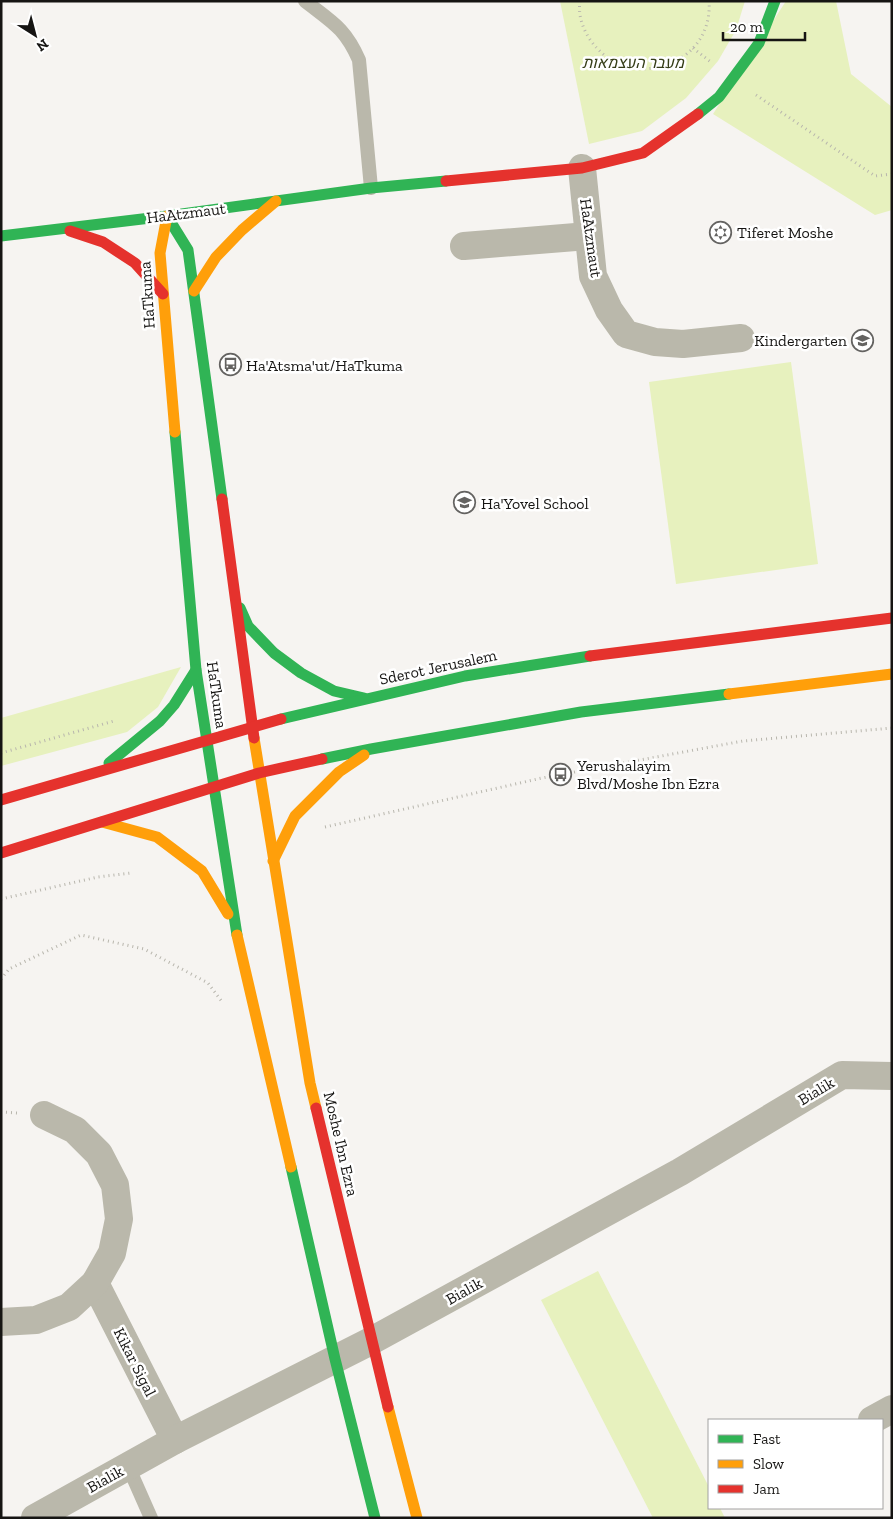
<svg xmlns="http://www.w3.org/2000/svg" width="893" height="1519" font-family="'Zilla Slab',Heebo,serif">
<rect width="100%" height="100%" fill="#f6f4f1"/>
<!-- green -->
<g fill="#e7f1be">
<polygon points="560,1 745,1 736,30 718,61 686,98 642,131 589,144"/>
<polygon points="786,1 836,1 851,74 892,107 892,210 875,215 713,114"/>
<polygon points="791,362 818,564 676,584 649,382"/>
<polygon points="181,667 158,707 127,732 1,766 1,718"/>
<polygon points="598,1271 709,1487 709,1508 720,1508 725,1518 653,1518 541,1300"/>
</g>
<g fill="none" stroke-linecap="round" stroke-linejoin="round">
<!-- path -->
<g stroke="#b8b6ad" stroke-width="3" stroke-dasharray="1 4" stroke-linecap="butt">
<path d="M580,1C578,14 582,27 589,38C626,95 714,67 709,1"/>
<polyline points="693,48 712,63"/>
<polyline points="756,95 875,176 892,174"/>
<polyline points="1,753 114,721"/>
<polyline points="325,827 542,778 743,741 892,728"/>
<polyline points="1,899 98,877 131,873"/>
<polyline points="1,979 9,969 81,935 144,949 208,983 223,1003"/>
<polyline points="1,1112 18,1113"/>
</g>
<!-- lane -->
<g stroke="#bab8ab" stroke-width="14">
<path d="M305,1C332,22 345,28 359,60L371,188"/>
<polyline points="128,1466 151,1518"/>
</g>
<!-- street -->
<g stroke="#bab8ab" stroke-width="28">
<polyline points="582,168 593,276 609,310 626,334 655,342 683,344 741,338"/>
<polyline points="464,246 588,236"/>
<polyline points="95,1283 175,1440"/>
<polyline points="1,1322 36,1320 69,1307 95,1283 112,1253 119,1219 115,1185 99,1154 75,1130 44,1115"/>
<polyline points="872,1420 892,1409"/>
<polyline points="35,1518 175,1440 371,1341 680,1172 842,1075 892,1076"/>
</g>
<!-- fast -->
<g stroke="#30b455" stroke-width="11">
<polyline points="698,114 719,97 759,43 775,1"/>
<polyline points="167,216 188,250 222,499"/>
<polyline points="1,236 167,216 371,188 446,181"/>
<polyline points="175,432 196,670 237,935"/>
<polyline points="240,608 248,626 274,653 301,673 334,691 364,698"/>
<polyline points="281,719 465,676 590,656"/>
<polyline points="322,759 371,749 581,712 729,694"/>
<polyline points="109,763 160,721 174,705 196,670"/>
<polyline points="291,1167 335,1359 375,1518"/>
</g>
<!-- slow -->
<g stroke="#ff9f0a" stroke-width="11">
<polyline points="167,216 160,253 175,432"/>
<polyline points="194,291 216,257 242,230 276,201"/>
<polyline points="729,694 892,674"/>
<polyline points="254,738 310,1083 316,1108"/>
<polyline points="102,822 157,837 202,871 228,914"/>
<polyline points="273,861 295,816 339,772 364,755"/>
<polyline points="237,935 291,1167"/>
<polyline points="388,1407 417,1518"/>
</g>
<!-- jam -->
<g stroke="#e5322d" stroke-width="11">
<polyline points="446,181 582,168 643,153 698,114"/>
<polyline points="70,231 103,242 135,263 163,294"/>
<polyline points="222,499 254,738"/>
<polyline points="590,656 892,618"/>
<polyline points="1,800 281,719"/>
<polyline points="1,853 259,773 322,759"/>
<polyline points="316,1108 388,1407"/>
</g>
</g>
<!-- icons -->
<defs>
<symbol id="synagogue-ring" viewBox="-11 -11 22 22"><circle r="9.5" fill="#fff" stroke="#646361" stroke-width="1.5"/><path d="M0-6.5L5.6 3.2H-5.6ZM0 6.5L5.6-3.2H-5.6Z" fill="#646361"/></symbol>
<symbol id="school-ring" viewBox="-11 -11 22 22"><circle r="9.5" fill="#fff" stroke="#646361" stroke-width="1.5"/><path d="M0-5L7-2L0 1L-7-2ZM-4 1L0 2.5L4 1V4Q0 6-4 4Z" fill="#646361"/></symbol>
<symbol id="bus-ring" viewBox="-11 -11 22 22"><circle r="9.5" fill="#fff" stroke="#646361" stroke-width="1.5"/><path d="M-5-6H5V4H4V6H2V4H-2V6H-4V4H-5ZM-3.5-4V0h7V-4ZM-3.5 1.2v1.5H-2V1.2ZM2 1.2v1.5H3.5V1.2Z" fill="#646361"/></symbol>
</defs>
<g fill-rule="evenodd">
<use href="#synagogue-ring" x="708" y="220" width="25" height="25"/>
<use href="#school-ring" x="850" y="328" width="25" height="25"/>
<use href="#bus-ring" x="218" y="352" width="25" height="25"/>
<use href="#school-ring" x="452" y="490" width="25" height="25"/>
<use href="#bus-ring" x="548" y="762" width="25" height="25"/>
</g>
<g text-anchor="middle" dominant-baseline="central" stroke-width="5" stroke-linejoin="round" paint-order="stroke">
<!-- park labels -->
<g font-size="16" font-style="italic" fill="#363e18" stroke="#fff">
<text x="633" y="62">מעבר העצמאות</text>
</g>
<!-- street labels -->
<g font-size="16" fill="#161513" stroke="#fff">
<text transform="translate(186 213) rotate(-7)">HaAtzmaut</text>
<text transform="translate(591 238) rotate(82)">HaAtzmaut</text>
<text transform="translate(147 295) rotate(-94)">HaTkuma</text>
<text transform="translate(438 667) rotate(-12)">Sderot Jerusalem</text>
<text transform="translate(217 695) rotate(82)">HaTkuma</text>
<text transform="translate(816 1091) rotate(-31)">Bialik</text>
<text transform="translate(341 1144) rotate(77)">Moshe Ibn Ezra</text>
<text transform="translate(464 1291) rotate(-29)">Bialik</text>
<text transform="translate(135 1362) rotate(63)">Kikar Sigal</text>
<text transform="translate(105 1479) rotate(-29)">Bialik</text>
</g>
<!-- poi labels -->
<g font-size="16" fill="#161513" stroke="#fff" text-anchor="start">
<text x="737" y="232">Tiferet Moshe</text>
<text x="847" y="340" text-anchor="end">Kindergarten</text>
<text x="246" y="365">Ha'Atsma'ut/HaTkuma</text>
<text x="481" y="503">Ha'Yovel School</text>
<text x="577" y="765">Yerushalayim<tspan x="577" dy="18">Blvd/Moshe Ibn Ezra</tspan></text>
</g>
</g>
<!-- border -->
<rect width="893" height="1519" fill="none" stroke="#161513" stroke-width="5"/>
<!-- legend -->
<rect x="708" y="1419" width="175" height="90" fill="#ffffff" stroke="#a2a1a1"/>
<rect x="718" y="1435" width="25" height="8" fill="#30b455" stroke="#a2a1a1"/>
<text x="753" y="1444" font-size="15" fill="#161513">Fast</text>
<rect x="718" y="1460" width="25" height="8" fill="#ff9f0a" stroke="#a2a1a1"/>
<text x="753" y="1469" font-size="15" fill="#161513">Slow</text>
<rect x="718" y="1485" width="25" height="8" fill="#e5322d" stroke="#a2a1a1"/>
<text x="753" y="1494" font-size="15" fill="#161513">Jam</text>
<!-- north arrow -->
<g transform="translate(35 35) rotate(144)" stroke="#ffffff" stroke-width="4" paint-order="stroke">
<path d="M0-4L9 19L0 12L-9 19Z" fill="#161513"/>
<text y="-8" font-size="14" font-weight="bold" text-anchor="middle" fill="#161513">N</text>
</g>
<!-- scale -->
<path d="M723 32v8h82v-8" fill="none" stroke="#161513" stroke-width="2.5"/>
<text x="730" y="32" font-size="15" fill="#161513" stroke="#ffffff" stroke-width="4" paint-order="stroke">20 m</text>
</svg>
